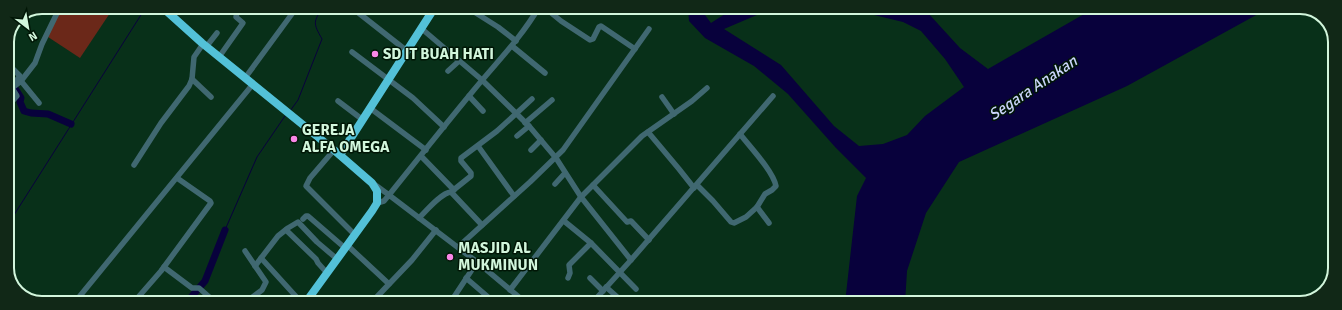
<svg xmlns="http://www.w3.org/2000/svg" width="1342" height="310" font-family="Signika,sans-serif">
<rect width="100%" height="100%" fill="#083019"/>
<!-- green -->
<polygon fill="#6b2819" points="63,7 114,7 80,58 45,35"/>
<!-- water -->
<polygon fill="#08013c" points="688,7 699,7 711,23 725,14 736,14 749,7 776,7 724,29 781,65 834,126 859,146 883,144 907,135 925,116 964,87 945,59 921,31 903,22 841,7 918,8 928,13 960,48 988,69 1086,13 1093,8 1269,8 1127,86 959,162 926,213 907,271 905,303 845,303 857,196 866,178 836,148 788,94 754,66 705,38 689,21"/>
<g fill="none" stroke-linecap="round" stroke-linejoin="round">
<!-- stream -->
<g stroke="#08013c" stroke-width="1">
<path d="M290,111L298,100L322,39C313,23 313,22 323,7"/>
<polyline points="7,226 146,7"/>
<polyline points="225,230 257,157 285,116"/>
</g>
<!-- river -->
<g stroke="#08013c" stroke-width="7">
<polyline points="14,87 21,98 20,102 24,111 31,113 48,114 71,124"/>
<polyline points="187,302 205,281 225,230"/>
</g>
<!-- minor -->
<g stroke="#406871" stroke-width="5.5">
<polyline points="229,7 236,12"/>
<polyline points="351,7 407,51"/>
<polyline points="544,7 561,21 590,40 593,39 599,27 601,26 635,49"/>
<polyline points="468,8 498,27 516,41"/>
<polyline points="422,29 482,80 529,126 556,158 581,197 631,260"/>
<polyline points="512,46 545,73"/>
<polyline points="206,47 217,33"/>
<polyline points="352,52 413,98 444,127"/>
<polyline points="219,57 243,23 236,17 238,7"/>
<polyline points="7,63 20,76 16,81"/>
<polyline points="448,71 459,61"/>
<polyline points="245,78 297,7"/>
<polyline points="192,79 211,97"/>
<polyline points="21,81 35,63 42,44 60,7"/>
<polyline points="7,83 12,88 21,81 39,103"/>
<polyline points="469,96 483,111"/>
<polyline points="662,97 674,114"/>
<polyline points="338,101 363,120"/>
<polyline points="7,107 17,96 12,88"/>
<polyline points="370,108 426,150"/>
<polyline points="525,123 552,100"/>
<polyline points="648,132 679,169 694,188"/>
<polyline points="517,136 529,126"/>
<polyline points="478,146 514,196"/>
<polyline points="334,150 310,178 306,186 355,235"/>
<polyline points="531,150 541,140"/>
<polyline points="421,156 454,190"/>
<polyline points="134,165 161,123 189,86 192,79 194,57 203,44"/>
<path d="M374,184L389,195C417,160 445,125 473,91C496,63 521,38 539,7"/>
<polyline points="555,184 565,173"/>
<polyline points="593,185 627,222 631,221 649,240"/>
<path d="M697,185L713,201L731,222L734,223L746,217L757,207L765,194L772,190L776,186C773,171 750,147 740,134"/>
<polyline points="451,192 482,225"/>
<polyline points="377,203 384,201 389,195 477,262 526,303"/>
<polyline points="757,207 769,223"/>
<path d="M419,218C427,210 441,193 451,192L471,176V173L461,161V158L497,131L532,99"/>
<polyline points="303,219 306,216 308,216 345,248"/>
<polyline points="564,221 591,243 636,289"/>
<polyline points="286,230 316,259 318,263 327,273"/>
<polyline points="347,245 389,284"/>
<polyline points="458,247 530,182 563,150 649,29"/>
<polyline points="245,251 266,282 262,290 246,302"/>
<polyline points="261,258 301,302"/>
<polyline points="255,266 278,236 288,228 298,222 317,242 337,259"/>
<polyline points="164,267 192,288 199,288 215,302"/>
<polyline points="466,278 495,303"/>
<polyline points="568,278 570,273 569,265 591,243"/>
<polyline points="590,278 603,291"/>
<polyline points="606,287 624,303"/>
<polyline points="510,290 581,197 642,136 692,101 707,88"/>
<polyline points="75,302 253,84"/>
<polyline points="134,302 161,271 211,203 210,201 177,178"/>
<polyline points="372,302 412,260 436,230"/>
<polyline points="450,303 477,262"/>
<polyline points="592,303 631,260 773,96"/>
</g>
<!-- highway -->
<g stroke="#53c1d8" stroke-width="8">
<polyline points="162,7 202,43 334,150 372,183 377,191 377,203 372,211 306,302"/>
<polyline points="340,155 435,7"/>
</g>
</g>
<!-- markers -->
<g fill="#fa87e7" stroke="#001606" stroke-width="1.5">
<circle cx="375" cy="54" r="4"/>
<circle cx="294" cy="139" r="4"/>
<circle cx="450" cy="257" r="4"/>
</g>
<g text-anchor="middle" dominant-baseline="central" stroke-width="3" stroke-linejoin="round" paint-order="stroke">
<!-- poi labels -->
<g font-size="15" font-weight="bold" fill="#d2f6dc" stroke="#001606" text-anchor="start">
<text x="383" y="54">SD IT BUAH HATI</text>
<text x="302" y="130">GEREJA<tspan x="302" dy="17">ALFA OMEGA</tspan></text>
<text x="458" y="248">MASJID AL<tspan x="458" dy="17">MUKMINUN</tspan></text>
</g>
<!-- water labels -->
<g font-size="16" font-style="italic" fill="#cad4fa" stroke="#001606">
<text transform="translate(1033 88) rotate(-34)">Segara Anakan</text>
</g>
</g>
<!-- crop -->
<path d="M0 0H1342V310H0ZM42 14H1300A28 28 0 0 1 1328 42V268A28 28 0 0 1 1300 296H42A28 28 0 0 1 14 268V42A28 28 0 0 1 42 14Z" fill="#112817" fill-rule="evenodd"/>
<path fill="none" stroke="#d2f6dc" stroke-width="2" d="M42 14H1300A28 28 0 0 1 1328 42V268A28 28 0 0 1 1300 296H42A28 28 0 0 1 14 268V42A28 28 0 0 1 42 14Z"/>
<!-- north arrow -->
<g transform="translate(28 28) rotate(149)" stroke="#001606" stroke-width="3" paint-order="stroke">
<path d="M0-3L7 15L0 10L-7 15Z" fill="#d2f6dc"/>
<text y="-6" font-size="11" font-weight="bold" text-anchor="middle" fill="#d2f6dc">N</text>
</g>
</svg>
